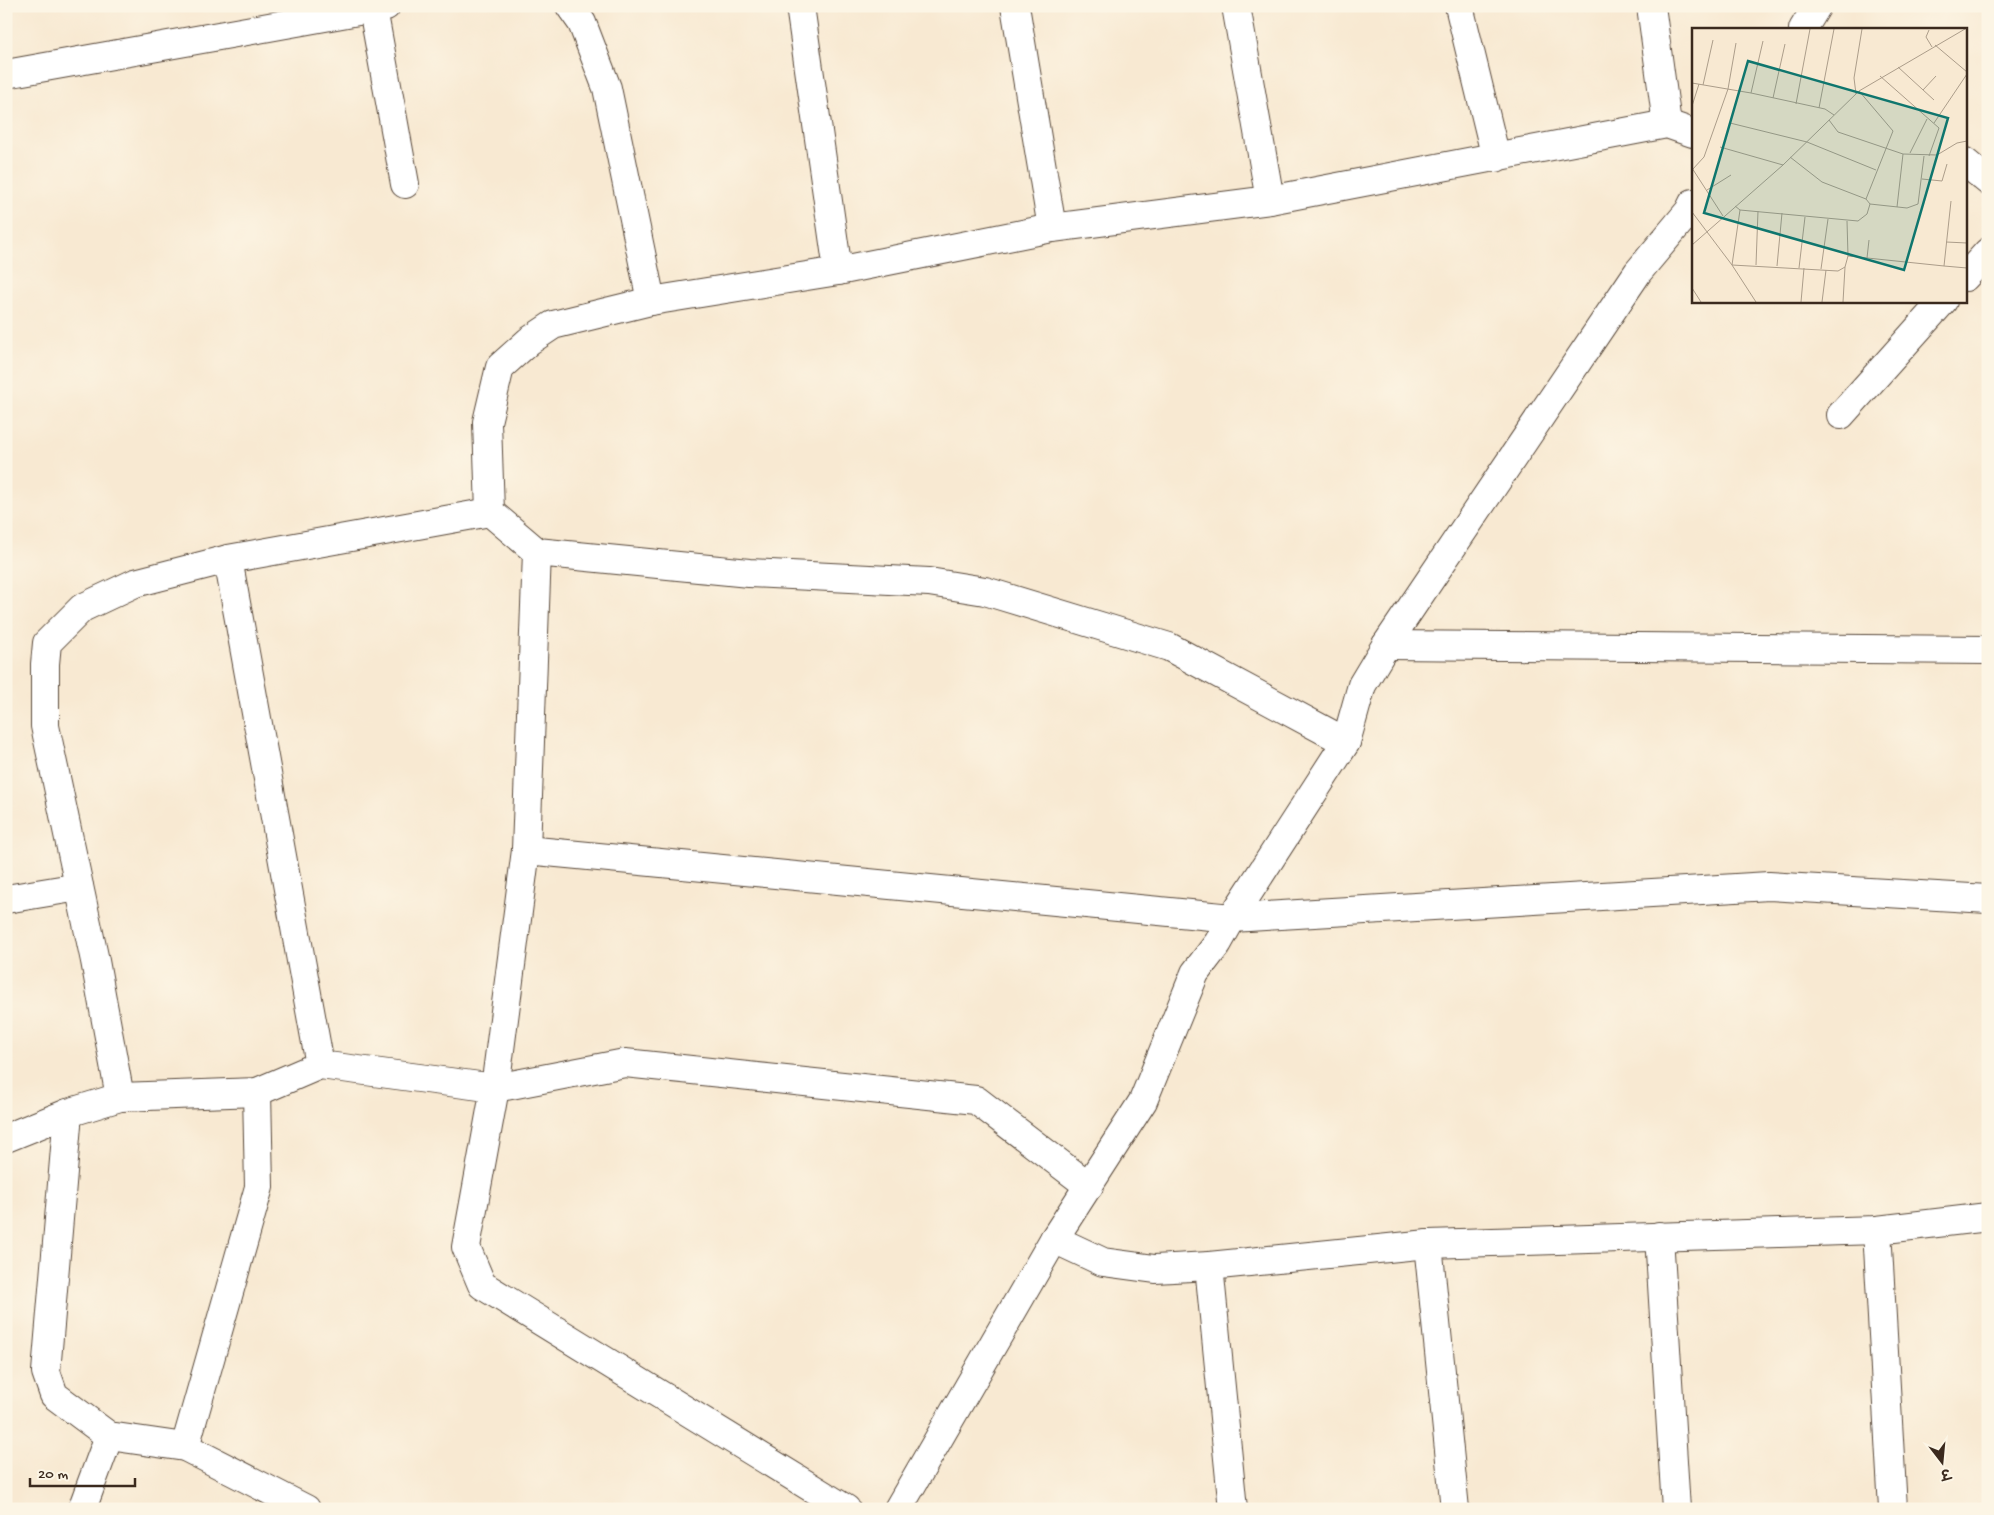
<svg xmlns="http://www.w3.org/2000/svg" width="1994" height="1515" font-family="'Gochi Hand','Playpen Sans Deva',sans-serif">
<rect width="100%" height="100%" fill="#fcf5e5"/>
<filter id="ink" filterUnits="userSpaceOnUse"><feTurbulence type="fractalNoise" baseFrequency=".02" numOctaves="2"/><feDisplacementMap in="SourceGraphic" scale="10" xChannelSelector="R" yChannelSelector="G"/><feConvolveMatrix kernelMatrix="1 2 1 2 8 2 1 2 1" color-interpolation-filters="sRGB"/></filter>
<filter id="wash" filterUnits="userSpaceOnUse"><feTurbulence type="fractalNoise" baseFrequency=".0096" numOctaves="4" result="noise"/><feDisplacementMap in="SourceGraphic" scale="20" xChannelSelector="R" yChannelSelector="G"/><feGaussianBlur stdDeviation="1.12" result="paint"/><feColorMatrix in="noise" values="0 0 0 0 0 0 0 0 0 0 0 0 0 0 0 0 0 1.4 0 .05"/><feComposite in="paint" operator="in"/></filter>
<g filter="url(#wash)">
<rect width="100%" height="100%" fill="#f8e9d2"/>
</g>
<g filter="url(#ink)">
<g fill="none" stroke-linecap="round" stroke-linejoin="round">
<defs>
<g id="minor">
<polyline points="570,6 582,23 607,88 651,301"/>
<polyline points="800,6 838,271"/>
<polyline points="1015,6 1052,228"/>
<polyline points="1236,6 1270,200"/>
<polyline points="1459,6 1496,158"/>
<polyline points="1651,6 1667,124"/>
<polyline points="373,9 405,184"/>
<polyline points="1803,29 1817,6"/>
<polyline points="6,74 386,6"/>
<polyline points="1965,162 1988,181"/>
<polyline points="1965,277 1988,252"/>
<polyline points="1841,415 1943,301"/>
<polyline points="537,552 490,512 487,422 500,367 529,341 553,325 651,301 838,271 1052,228 1270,200 1667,124 1693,133"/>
<polyline points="228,559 320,1065"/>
<polyline points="1386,645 1988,650"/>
<polyline points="526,850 1232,918 1769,886 1988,899"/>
<polyline points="6,899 79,887"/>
<polyline points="120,1097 95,961 45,726 45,664 47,643 82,608 135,583 228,559 490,512"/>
<polyline points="68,1113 46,1372 54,1395 109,1436 185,1447 306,1509"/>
<polyline points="6,1138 68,1113 120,1097 257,1092 320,1065 495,1088 625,1063 976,1100 1089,1186"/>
<polyline points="1877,1230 1893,1509"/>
<polyline points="1659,1236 1676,1509"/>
<polyline points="1054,1239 1103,1262 1155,1269 1209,1266 1428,1244 1877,1230 1988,1217"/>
<polyline points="1428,1244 1455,1509"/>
<polyline points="1209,1266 1233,1509"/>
<polyline points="185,1447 259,1187 257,1092"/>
<polyline points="82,1509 109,1436"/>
<polyline points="846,1509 482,1285 466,1247 495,1088 526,850 537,552 749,573 929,582 985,591 1169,647 1346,742"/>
<polyline points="898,1509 1054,1239 1143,1101 1195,973 1218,943 1232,918 1346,742 1362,685 1386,645 1638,272 1689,211 1693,203"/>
</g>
</defs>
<!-- minor casing -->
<use href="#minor" stroke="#574739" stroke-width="30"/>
<!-- minor -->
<use href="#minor" stroke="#fff" stroke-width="28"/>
</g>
</g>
<!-- overview -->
<g transform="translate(1692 28)">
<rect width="275" height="275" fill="#f8e9d2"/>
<path fill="none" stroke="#ac9d8a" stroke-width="1" d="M237,2L234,9L240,19M243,17L275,44M206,39L242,72M188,48L247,100L237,128M0,55L59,65L133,81L142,87M11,57L21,12M231,62L244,48M59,65L71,13M164,66L162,50L170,1M81,70L93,16M104,76L118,1M0,78L7,56M127,80L142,1M137,92L146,104L211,126L245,127L265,115L275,113M38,95L115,114L184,142M242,95L275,46M28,119L91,137M218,125L235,91M98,129L130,154L174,171L201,103L167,63M0,140L31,188M0,142L12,129L36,61L44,15M230,151L250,153L255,136M15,162L39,147M259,173L252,238L275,240M178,176L215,180L226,176L232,128M43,178L48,182L166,193L175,186L178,176L174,171M205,179L211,126M48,182L40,237L64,274M0,184L40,237L146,243L153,239L156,228L155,193M254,214L275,215M0,217L91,137L167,63L273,1M156,228L252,238M175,230L177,212M64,237L66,183M85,238L90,185M107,240L113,189M129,241L136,191M0,260L9,274M109,274L112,240M130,274L134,242M151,274L153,239"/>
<path fill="#0f766e" fill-opacity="0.15" stroke="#0f766e" stroke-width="2.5" d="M56,33L256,90L212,242L12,185Z"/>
<rect width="275" height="275" fill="none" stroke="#3b2a1e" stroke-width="2.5"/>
</g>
<!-- margin -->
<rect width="1994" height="1515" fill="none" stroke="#fcf5e5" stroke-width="25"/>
<!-- north arrow -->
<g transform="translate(1942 1462) rotate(164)" stroke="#fcf5e5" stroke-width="4" paint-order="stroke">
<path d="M0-4L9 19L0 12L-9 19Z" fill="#3b2a1e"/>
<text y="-8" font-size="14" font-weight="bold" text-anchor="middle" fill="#3b2a1e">उ</text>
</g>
<!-- scale -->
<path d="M30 1478v8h105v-8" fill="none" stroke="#3b2a1e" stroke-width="2.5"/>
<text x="38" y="1478" font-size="15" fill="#3b2a1e" stroke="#fcf5e5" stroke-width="4" paint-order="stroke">20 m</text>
</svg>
